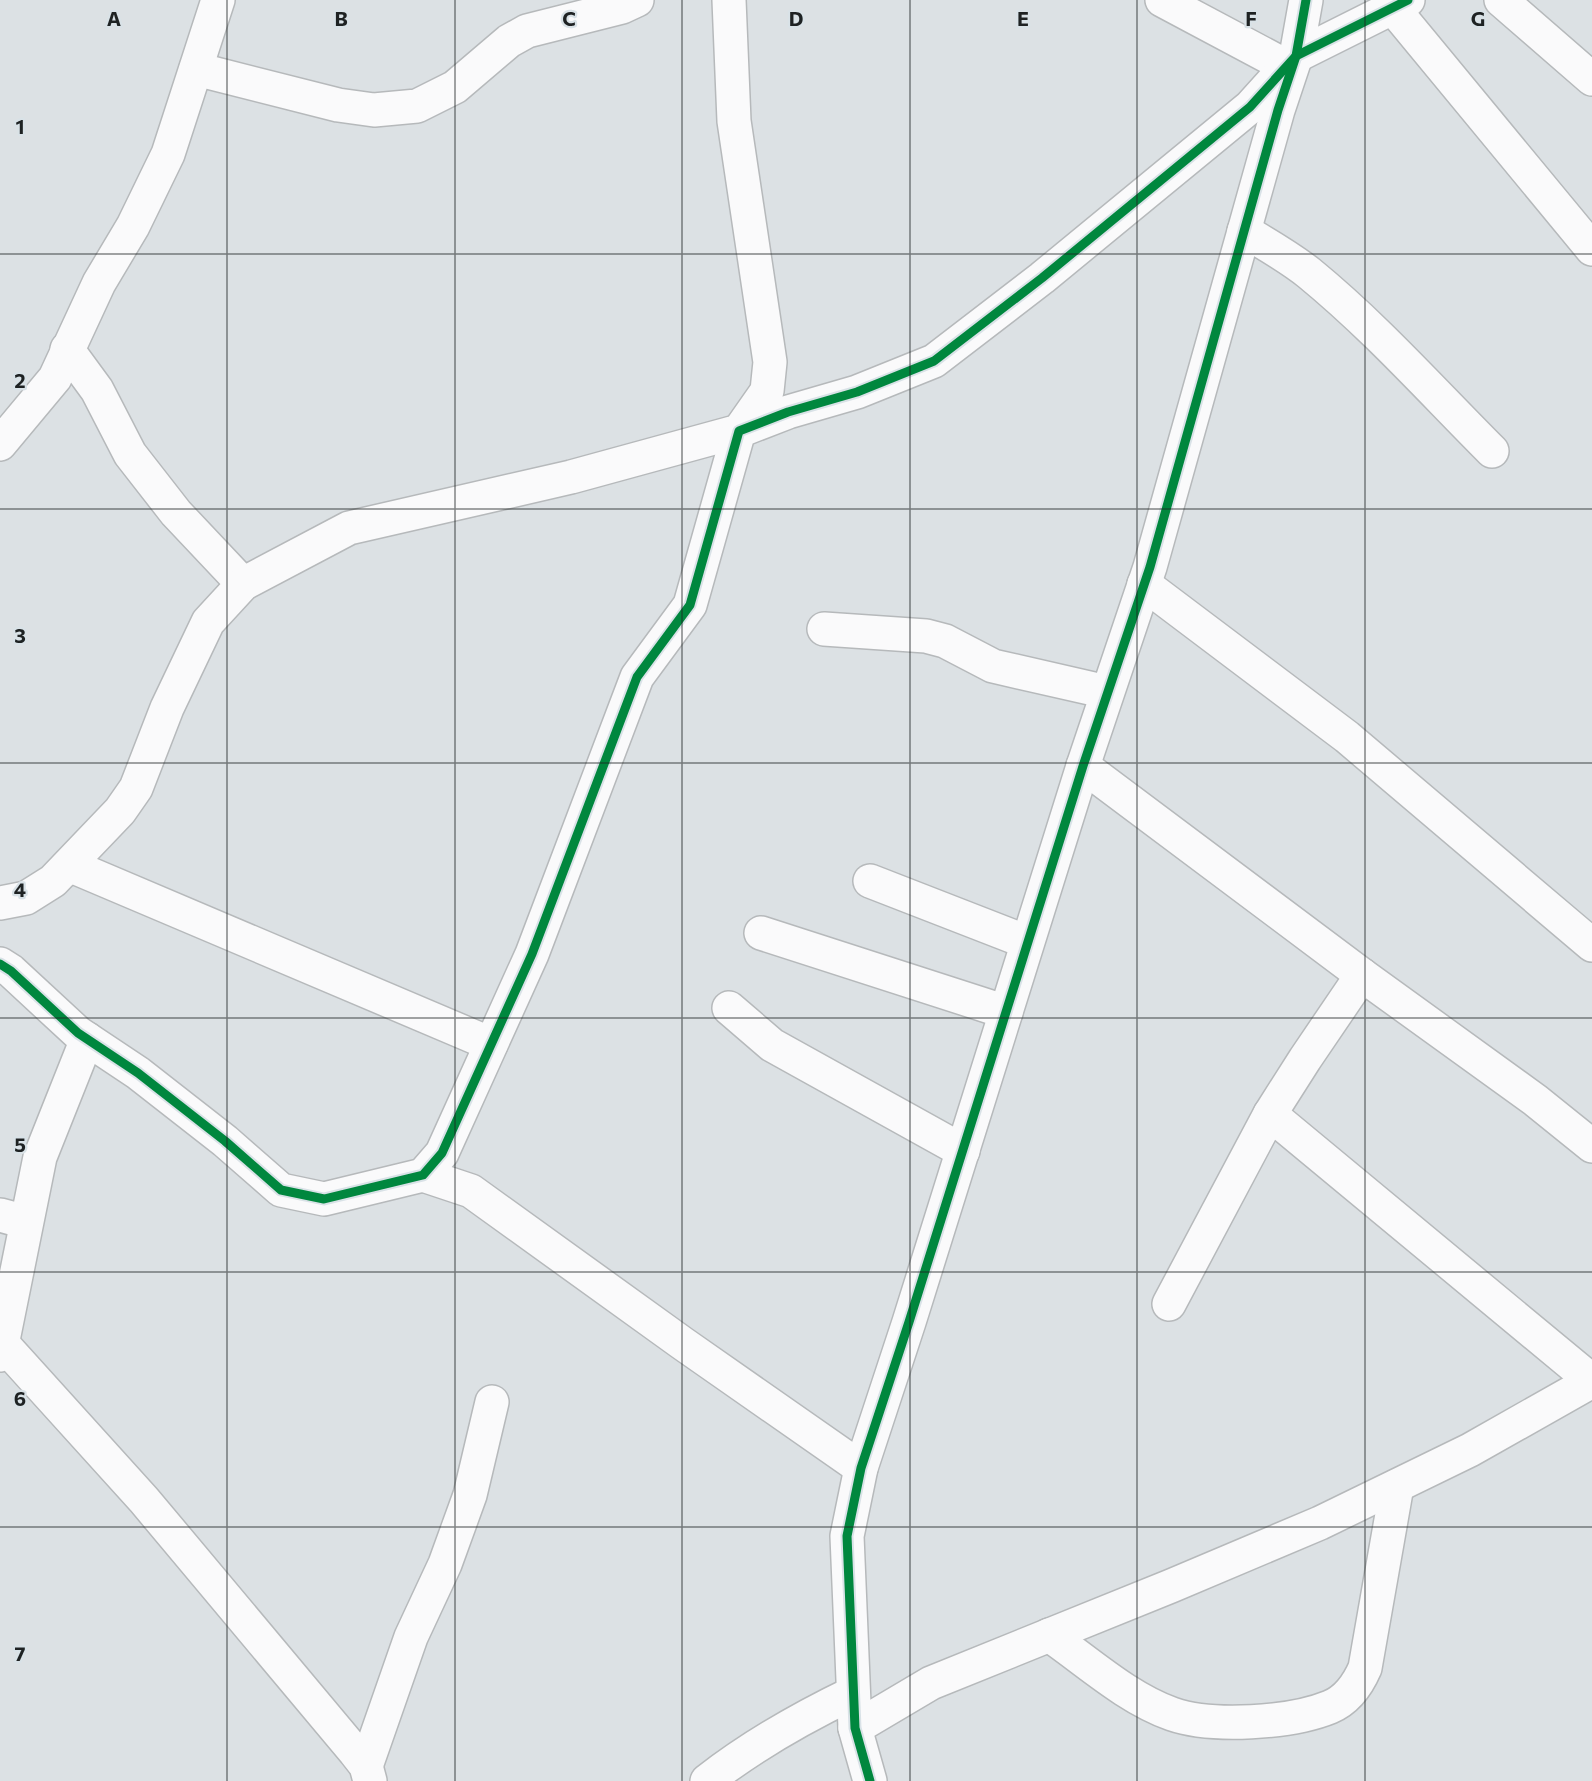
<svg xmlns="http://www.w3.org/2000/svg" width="1592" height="1781" font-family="Commissioner,sans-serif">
<rect width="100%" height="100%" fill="#dce1e4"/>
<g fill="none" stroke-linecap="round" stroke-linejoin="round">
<defs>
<g id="minor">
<polyline points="1162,0 1286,66"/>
<polyline points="1501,0 1592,79"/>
<polyline points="1393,8 1592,249"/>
<polyline points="196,69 338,105 374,110 417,106 455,87 509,41 527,31 622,7 637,0"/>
<path d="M1244,231C1266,244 1289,257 1309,273C1375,327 1432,391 1492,451"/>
<polyline points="67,349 97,390 130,454 176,513 243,584"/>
<polyline points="0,444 55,378 99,283 133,226 168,154 218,0"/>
<polyline points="1144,584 1347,737 1592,945"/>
<polyline points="824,629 926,636 945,641 993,666 1107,692"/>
<polyline points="1083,766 1362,975 1535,1100 1592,1146"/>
<polyline points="69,865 491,1044"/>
<polyline points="870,881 1027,942"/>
<polyline points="0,903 26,898 53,881 120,811 136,788 167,708 208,622 243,584 349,528 571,477 739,431 767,391 770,362 734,121 729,0"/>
<polyline points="761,933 1006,1012"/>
<polyline points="0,964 11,971 78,1033 138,1073 225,1141 281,1190 324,1199 423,1175 442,1153 532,954 637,677 690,605 739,431 788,412 857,392 934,361 1042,278 1250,107 1296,56 1408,0"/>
<polyline points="729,1008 772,1045 963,1151"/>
<polyline points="1270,1114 1592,1381"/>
<polyline points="423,1175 471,1191 682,1343 861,1468"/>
<polyline points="0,1215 26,1222"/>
<polyline points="1169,1304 1270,1114 1305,1059 1362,975"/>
<polyline points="2,1343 144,1500 355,1752 366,1766 370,1781"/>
<polyline points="0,1355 40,1157 87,1039"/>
<path d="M1049,1635C1088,1662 1127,1698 1172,1714C1212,1728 1291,1723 1330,1707C1347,1700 1358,1684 1365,1668L1397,1486"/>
<polyline points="855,1728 931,1683 1171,1586 1320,1523 1470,1450 1592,1381"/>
<polyline points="366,1766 411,1637 445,1564 470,1495 492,1402"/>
<path d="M707,1781C753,1745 801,1718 853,1693"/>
<polyline points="870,1781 855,1728 847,1536 861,1468 909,1322 1083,766 1150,567 1278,110 1296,56 1306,0"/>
</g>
</defs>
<!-- minor casing -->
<use href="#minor" stroke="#b6b9bb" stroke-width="36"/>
<!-- minor -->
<use href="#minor" stroke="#fafafb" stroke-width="33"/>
<defs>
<g id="cycleway">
<polyline points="0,964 11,971 78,1033 138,1073 225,1141 281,1190 324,1199 423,1175 442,1153 532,954 637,677 690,605 739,431 788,412 857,392 934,361 1042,278 1250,107 1296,56 1408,0"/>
<polyline points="870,1781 855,1728 847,1536 861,1468 909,1322 1083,766 1150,567 1278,110 1296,56 1306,0"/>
</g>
</defs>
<!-- cycleway casing -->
<use href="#cycleway" stroke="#d9e2e7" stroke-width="13"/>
<!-- cycleway -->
<use href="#cycleway" stroke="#00873e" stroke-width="9"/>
</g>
<!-- grid -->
<path fill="none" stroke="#1e2223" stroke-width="1.5" stroke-opacity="0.55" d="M227,0V1781M455,0V1781M682,0V1781M910,0V1781M1137,0V1781M1365,0V1781M0,254H1592M0,509H1592M0,763H1592M0,1018H1592M0,1272H1592M0,1527H1592"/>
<g font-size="20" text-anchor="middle" font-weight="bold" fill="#1e2223" stroke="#d9e2e7" stroke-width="4.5" stroke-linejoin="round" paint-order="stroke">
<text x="114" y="26">A</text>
<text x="341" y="26">B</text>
<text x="569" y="26">C</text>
<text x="796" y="26">D</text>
<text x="1023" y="26">E</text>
<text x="1251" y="26">F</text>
<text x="1478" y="26">G</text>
<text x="20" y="134">1</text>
<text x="20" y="388">2</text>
<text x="20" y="643">3</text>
<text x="20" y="897">4</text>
<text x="20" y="1152">5</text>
<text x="20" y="1406">6</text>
<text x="20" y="1661">7</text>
</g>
</svg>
